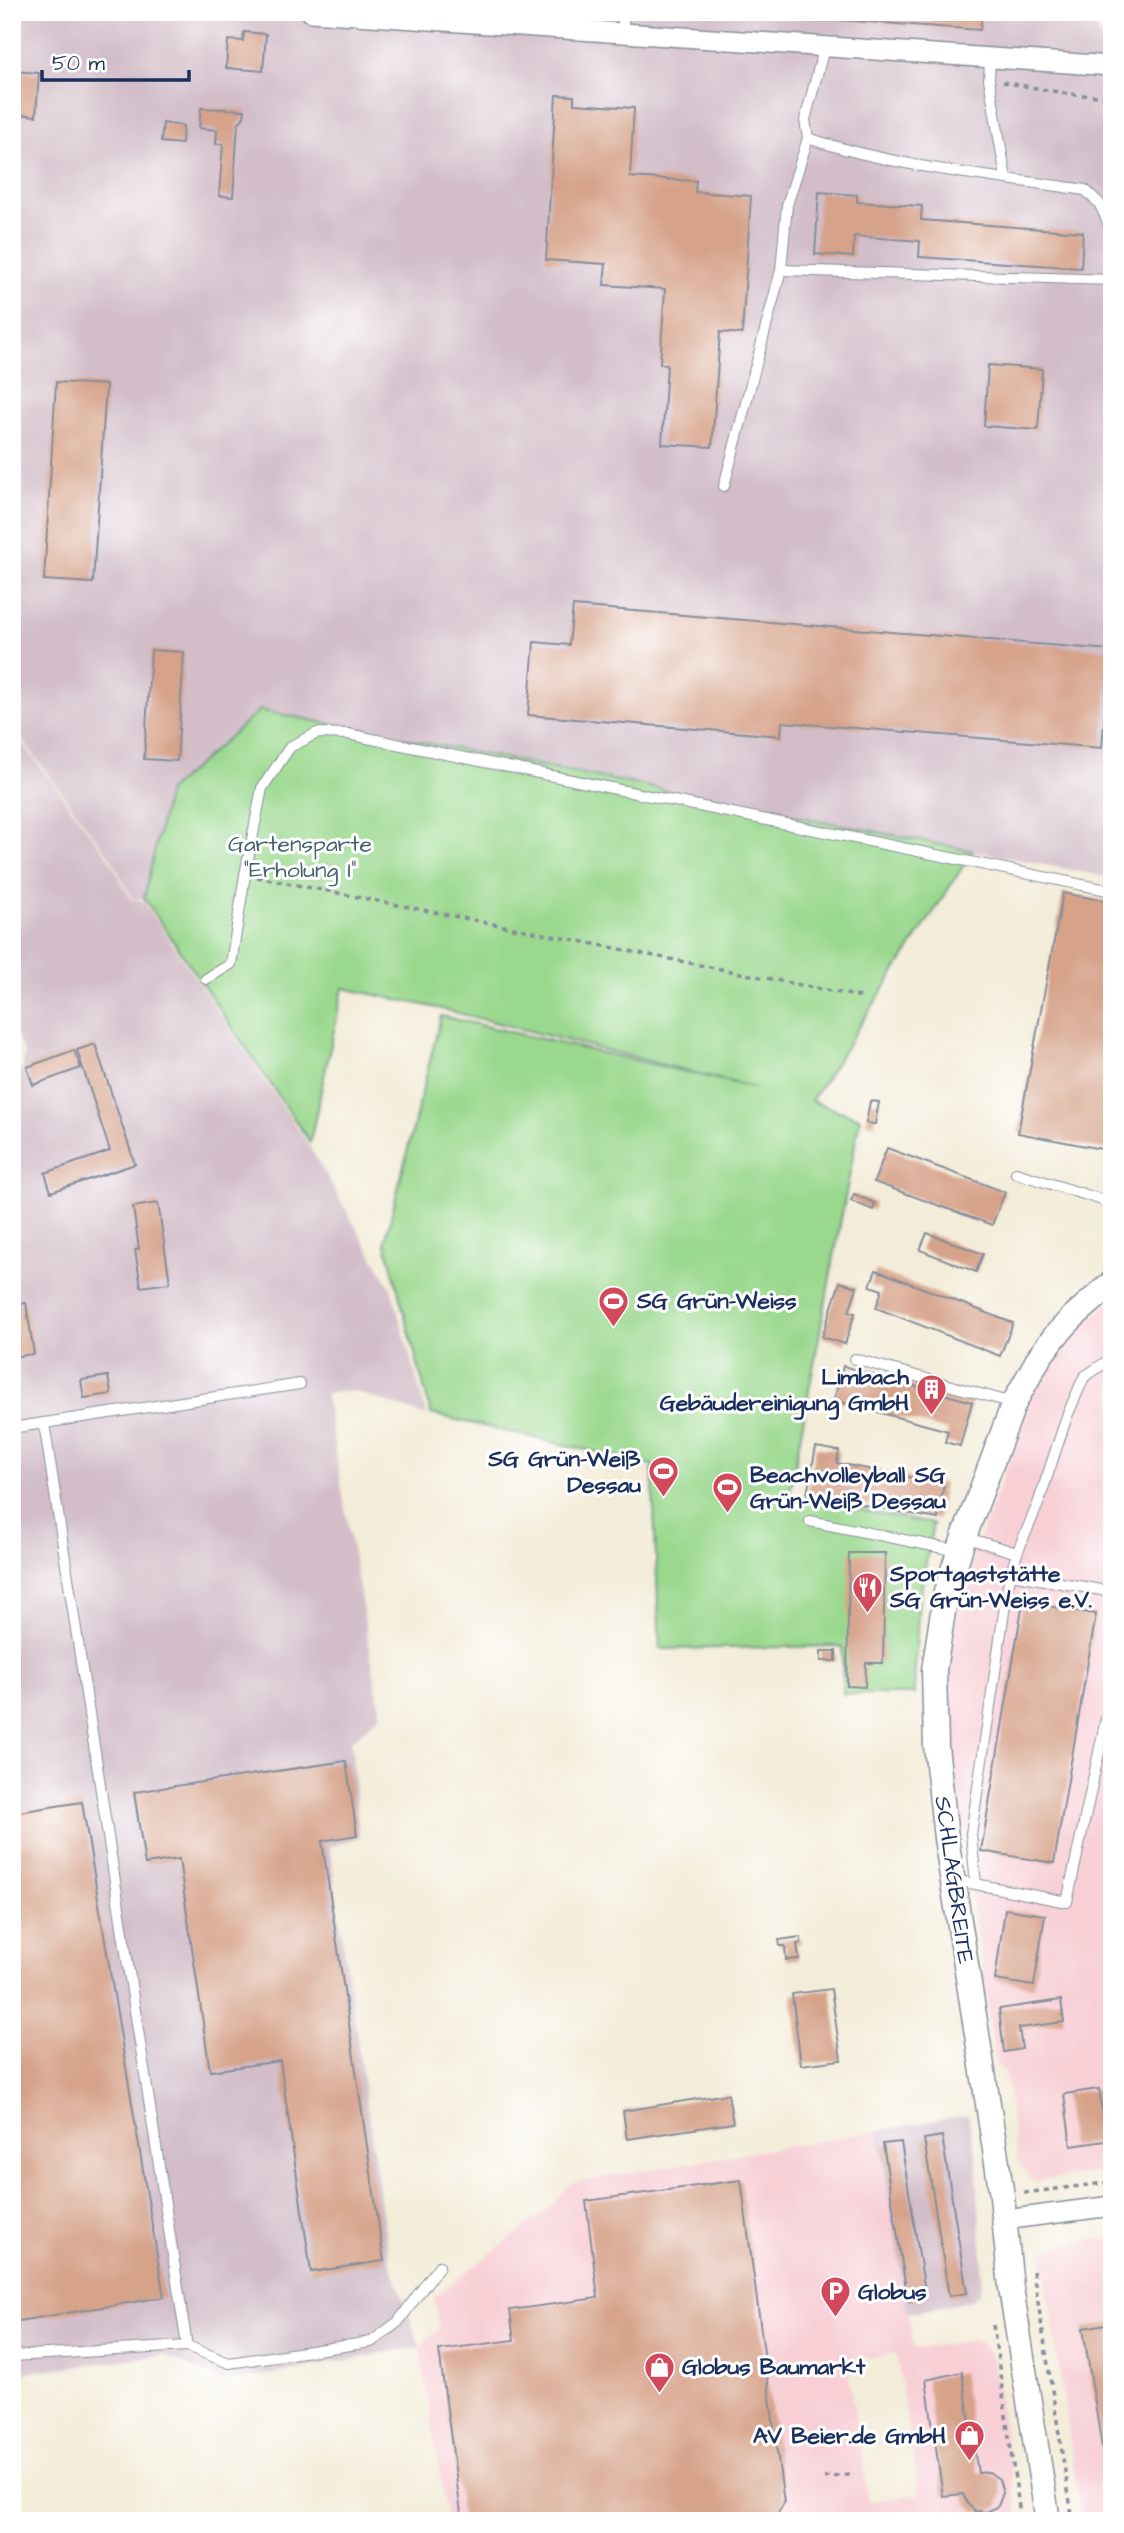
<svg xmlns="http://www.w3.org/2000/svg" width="1124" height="2533" font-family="'Architects Daughter',sans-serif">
<rect width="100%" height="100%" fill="#fff"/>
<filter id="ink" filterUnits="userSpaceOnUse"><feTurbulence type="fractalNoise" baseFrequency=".0143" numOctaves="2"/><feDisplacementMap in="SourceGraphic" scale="14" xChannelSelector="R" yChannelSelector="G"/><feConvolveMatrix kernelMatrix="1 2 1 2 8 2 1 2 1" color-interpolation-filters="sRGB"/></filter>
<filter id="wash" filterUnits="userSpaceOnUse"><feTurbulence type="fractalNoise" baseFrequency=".00686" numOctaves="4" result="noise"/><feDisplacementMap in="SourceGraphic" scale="28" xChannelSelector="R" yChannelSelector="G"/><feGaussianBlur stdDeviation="1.57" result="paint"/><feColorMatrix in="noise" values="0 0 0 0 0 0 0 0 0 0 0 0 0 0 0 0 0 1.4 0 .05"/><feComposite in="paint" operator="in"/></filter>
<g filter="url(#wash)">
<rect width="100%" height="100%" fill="#f3ecd8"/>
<!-- built -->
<g fill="#f7cfd5" fill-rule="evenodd">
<polygon points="1112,1300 1112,2170 1033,2182 1017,2161 1005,2071 996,2065 953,1767 948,1671 956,1618 974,1554 1038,1381 1075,1331"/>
<path d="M878,2131L914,2349L972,2340L983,2344L993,2360L1019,2521H447L420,2347L439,2328L434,2297L552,2206L571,2183ZM896,2353L919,2494L869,2502L847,2362Z"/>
<polygon points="1112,2237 1112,2521 1082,2521 1042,2254 1063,2244"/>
</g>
<!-- industrial -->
<g fill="#d2bdc8">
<polygon points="12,12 1098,12 1096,27 1112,71 1112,878 260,710 168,791 144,898 133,899 112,860 12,726"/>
<polygon points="12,729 110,860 131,899 143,901 308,1144 391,1288 427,1416 353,1391 325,1393 381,1715 351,1741 359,1837 329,1847 389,2259 420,2347 226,2382 164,2355 12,2374 12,1062 22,1072 24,1054 12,1024"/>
<polygon points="968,2115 976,2156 982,2259 980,2292 970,2301 907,2313 878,2131"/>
</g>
<!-- green -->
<polygon fill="#9ad88d" stroke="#5a8476" stroke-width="2" points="260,710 973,851 811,1101 860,1118 789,1497 933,1524 918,1607 914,1694 843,1694 842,1646 660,1649 652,1465 431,1414 385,1241 441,1016 756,1088 438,1008 343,988 310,1142 144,898 168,791"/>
<g id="blocks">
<!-- building -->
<g fill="#d6a289">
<polygon points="759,12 982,12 980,30 759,14"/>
<polygon points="244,32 266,34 263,71 226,68 228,40 243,41"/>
<polygon points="12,71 39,73 36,116 19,114 20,96 12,95"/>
<polygon points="556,95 574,96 574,104 634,108 630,177 696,181 695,192 751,196 742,334 720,332 712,447 662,444 667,365 660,364 665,289 604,285 606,264 546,260"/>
<polygon points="201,108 245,110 244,117 238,124 233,197 219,196 223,144 216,144 217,130 199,128"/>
<polygon points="163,123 183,126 182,144 161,142"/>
<polygon points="819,192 857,195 857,202 922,206 921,220 1083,232 1081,268 919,257 920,241 854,236 853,257 815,254"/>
<polygon points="988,365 1042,369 1038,430 984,426"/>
<polygon points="56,382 106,385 93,583 44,580"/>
<polygon points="573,606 1110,650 1102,748 782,722 781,736 528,715 534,642 569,645"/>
<polygon points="151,650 184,652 177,761 144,759"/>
<polygon points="1063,893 1112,902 1112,1151 1018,1133"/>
<polygon points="95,1044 135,1164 51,1192 45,1173 110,1151 77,1050"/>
<polygon points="74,1050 81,1068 33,1085 27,1067"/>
<polygon points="870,1101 879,1102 875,1124 866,1123"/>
<polygon points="887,1148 1005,1192 992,1225 874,1182"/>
<polygon points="854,1194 875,1203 873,1210 851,1201"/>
<polygon points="158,1203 170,1283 141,1287 135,1250 139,1249 133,1207"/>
<polygon points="927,1233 983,1254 976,1272 920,1250"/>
<polygon points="876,1270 1013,1323 1000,1356 876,1308 882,1290 870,1286"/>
<polygon points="840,1282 857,1287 849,1312 855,1313 845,1344 822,1337"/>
<polygon points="26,1303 34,1354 12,1357 12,1305"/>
<polygon points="843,1366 972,1402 960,1446 945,1442 948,1431 834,1400"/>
<polygon points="108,1376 111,1394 84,1398 81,1380"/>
<polygon points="816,1447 839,1451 837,1463 944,1484 938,1519 807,1494"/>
<polygon points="849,1553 885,1553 883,1663 866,1663 865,1687 847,1686"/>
<polygon points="1023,1602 1096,1614 1054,1863 981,1851"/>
<rect x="821" y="1651" width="15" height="10"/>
<polygon points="346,1761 357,1835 322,1841 384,2261 311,2272 280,2061 210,2071 179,1859 145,1864 134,1792"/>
<polygon points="82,1802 164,2297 12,2322 12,1813"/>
<polygon points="1005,1909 1045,1915 1034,1986 995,1980"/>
<polygon points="801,1937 801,1943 797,1944 799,1959 786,1960 785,1946 780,1946 779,1940"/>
<polygon points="831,1989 841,2060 801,2065 792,1994"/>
<polygon points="1061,2000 1064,2022 1019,2028 1022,2049 1004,2052 999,2009"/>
<polygon points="1099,2089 1106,2141 1071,2146 1064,2094"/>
<polygon points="728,2094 733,2123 627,2139 623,2111"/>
<polygon points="942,2136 967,2293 949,2296 924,2139"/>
<polygon points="901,2142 926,2298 908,2301 883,2144"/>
<polygon points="741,2180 784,2503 773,2521 683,2521 683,2516 649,2521 462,2521 439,2350 514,2340 510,2310 598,2298 586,2201"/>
<polygon points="1112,2323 1112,2498 1110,2498 1083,2328"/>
<polygon points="962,2372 978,2473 989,2472 999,2479 1003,2493 998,2506 987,2512 975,2511 967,2503 963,2494 943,2496 926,2380"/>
</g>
</g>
</g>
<g filter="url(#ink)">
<use href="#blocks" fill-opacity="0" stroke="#878e9b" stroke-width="2"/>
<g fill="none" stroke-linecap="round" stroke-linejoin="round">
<defs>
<g id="service">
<polyline points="623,34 623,12"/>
<path d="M824,48L805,120L808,138C897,168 992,176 1085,190L1099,203L1112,231"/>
<polyline points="990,59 989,79 1006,178"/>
<polyline points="781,270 787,205 808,138"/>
<polyline points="724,486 781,270 1112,280"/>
<polyline points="206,979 231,964 245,875 262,788 290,747 317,733 348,734 1112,891"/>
<polyline points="1016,1173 1112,1203"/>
<polyline points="855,1359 1013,1403"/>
<polyline points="44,1423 300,1384"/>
<polyline points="12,1428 44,1423 187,2346"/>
<polyline points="810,1521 958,1551"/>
<polyline points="964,1537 1017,1553"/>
<polyline points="1011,1574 1112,1592"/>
<polyline points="976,1884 971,1834 1008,1585 1017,1553 1038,1504 1067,1416 1084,1377 1112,1358"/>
<polyline points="954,1886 965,1882 1067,1902 1112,1691"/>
<polyline points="12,2356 187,2346 229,2363 371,2342 398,2322 439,2266"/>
</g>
<g id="minor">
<polyline points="311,12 1112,66"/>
<polyline points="1004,2220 1112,2206"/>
</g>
<polyline id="tertiary" points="1048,2521 1011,2288 1002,2196 988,2104 946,1838 936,1746 934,1670 946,1592 964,1537 1014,1403 1040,1356 1056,1335 1073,1317 1112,1283"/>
</defs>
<!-- service casing -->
<use href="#service" stroke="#878e9b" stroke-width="12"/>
<!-- minor casing -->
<use href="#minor" stroke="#878e9b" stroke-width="22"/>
<!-- tertiary casing -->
<use href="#tertiary" stroke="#878e9b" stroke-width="27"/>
<!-- path -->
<g stroke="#878e9b" stroke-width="3.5" stroke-dasharray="5 5" stroke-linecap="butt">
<polyline points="1003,82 1069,94 1112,97"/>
<polyline points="257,877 861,997"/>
<polyline points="1024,2193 1112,2182"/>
<polyline points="1033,2271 1073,2521"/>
<polyline points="993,2325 1021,2521"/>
<polyline points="824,2478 854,2474"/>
</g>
<!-- service -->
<use href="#service" stroke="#fff" stroke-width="10"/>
<!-- minor -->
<use href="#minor" stroke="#fff" stroke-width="19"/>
<!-- tertiary -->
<use href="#tertiary" stroke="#fff" stroke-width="24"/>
</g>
</g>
<!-- icons -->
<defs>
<symbol id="stadium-pin" viewBox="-11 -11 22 30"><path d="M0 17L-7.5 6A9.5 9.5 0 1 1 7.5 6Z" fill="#d1495b" stroke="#fff"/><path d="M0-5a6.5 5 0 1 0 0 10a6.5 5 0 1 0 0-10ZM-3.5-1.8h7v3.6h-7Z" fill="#fff"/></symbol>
<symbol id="building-pin" viewBox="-11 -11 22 30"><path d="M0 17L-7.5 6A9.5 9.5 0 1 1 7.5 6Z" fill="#d1495b" stroke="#fff"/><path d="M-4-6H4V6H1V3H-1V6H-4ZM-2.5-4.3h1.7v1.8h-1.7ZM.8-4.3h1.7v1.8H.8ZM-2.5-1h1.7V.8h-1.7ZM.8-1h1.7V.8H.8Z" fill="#fff"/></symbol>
<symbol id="restaurant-pin" viewBox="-11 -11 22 30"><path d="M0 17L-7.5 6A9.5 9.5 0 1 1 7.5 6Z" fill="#d1495b" stroke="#fff"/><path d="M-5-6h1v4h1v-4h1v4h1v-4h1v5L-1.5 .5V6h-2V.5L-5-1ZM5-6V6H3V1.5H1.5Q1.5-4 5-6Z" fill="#fff"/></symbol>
<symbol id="parking-pin" viewBox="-11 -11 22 30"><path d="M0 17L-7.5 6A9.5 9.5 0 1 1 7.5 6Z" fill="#d1495b" stroke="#fff"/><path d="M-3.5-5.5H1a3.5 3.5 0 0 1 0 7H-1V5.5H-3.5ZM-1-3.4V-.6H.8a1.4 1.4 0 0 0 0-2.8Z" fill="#fff"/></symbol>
<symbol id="shop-pin" viewBox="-11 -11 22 30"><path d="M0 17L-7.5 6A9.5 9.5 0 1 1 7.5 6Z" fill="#d1495b" stroke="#fff"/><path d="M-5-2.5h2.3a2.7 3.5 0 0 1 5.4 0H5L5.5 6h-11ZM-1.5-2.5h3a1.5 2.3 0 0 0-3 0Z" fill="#fff"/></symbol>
</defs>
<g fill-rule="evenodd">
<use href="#stadium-pin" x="596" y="1284" width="35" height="47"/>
<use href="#building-pin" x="914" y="1372" width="35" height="47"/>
<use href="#stadium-pin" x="646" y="1454" width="35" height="47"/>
<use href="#stadium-pin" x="710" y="1470" width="35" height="47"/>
<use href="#restaurant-pin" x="850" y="1570" width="35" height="47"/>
<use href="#parking-pin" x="818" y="2274" width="35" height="47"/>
<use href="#shop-pin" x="642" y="2350" width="35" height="47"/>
<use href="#shop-pin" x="952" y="2418" width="35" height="47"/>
</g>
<g text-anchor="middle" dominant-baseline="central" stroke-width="6" stroke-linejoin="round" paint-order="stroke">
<!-- park labels -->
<g font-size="23" fill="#41626c" stroke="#fff">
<text x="300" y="844">Gartensparte<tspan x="300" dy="26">"Erholung I"</tspan></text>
</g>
<!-- poi labels -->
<g font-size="23" font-weight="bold" fill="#1b2f5e" stroke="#fff" text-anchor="start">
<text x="637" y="1301">SG Grün-Weiss</text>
<text x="909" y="1377" text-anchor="end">Limbach<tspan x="909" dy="26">Gebäudereinigung GmbH</tspan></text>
<text x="641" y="1459" text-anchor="end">SG Grün-Weiß<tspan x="641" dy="26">Dessau</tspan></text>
<text x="750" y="1475">Beachvolleyball SG<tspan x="750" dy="26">Grün-Weiß Dessau</tspan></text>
<text x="890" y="1574">Sportgaststätte<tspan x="890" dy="26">SG Grün-Weiss e.V.</tspan></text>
<text x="858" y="2292">Globus</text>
<text x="682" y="2367">Globus Baumarkt</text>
<text x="946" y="2436" text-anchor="end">AV Beier.de GmbH</text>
</g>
<!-- street labels -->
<g font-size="23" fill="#1b2f5e" stroke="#fff">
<text transform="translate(954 1880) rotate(82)">SCHLAGBREITE</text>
</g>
</g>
<!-- margin -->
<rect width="1124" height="2533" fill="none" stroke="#fff" stroke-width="42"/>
<!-- scale -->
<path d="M42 70v10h147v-10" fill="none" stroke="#1b2f5e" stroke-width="3.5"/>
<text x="52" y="70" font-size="21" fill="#1b2f5e" stroke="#ffffff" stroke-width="5" paint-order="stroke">50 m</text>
</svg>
